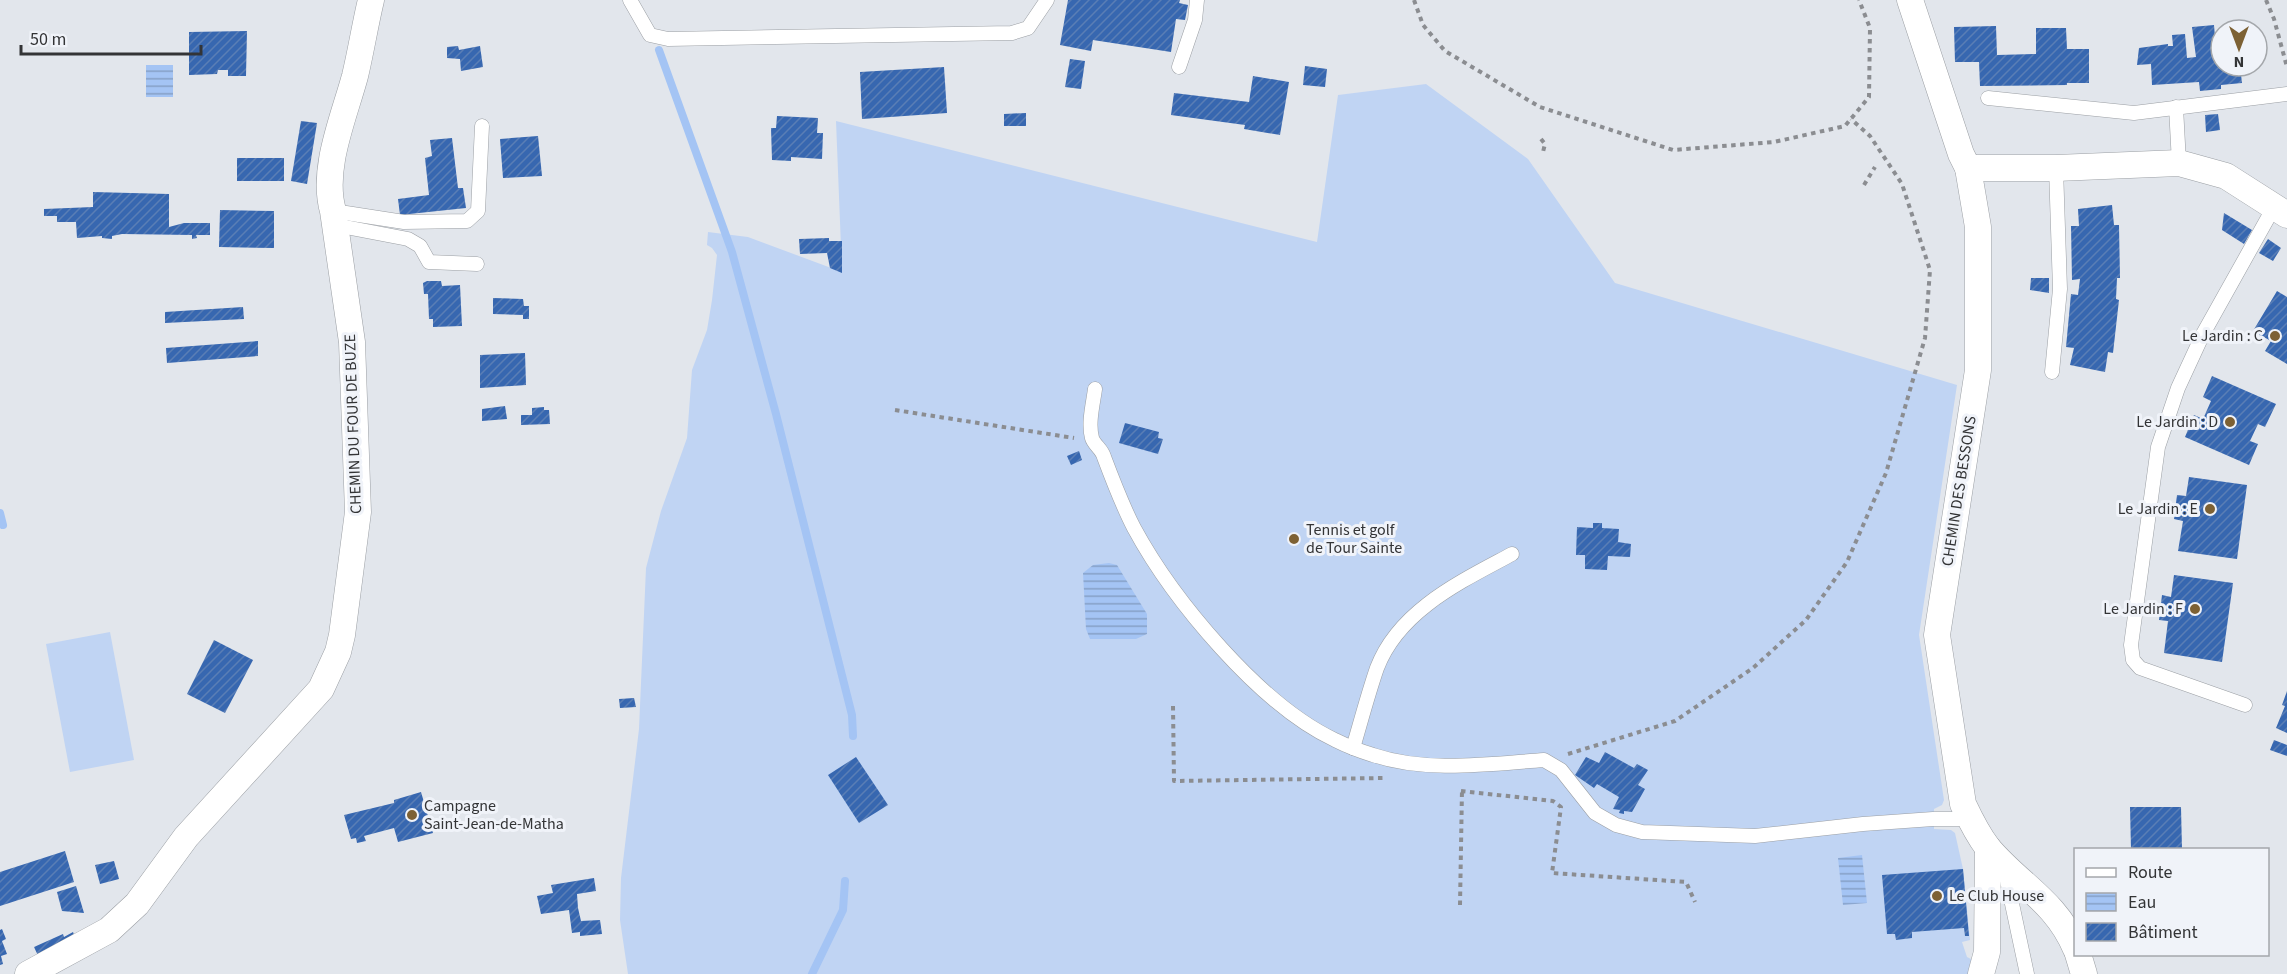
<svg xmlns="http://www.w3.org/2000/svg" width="2287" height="974" font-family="'Source Sans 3',sans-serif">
<defs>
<pattern id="water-rules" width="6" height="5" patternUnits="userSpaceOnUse" patternTransform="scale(1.5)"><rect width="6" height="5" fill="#a4c4f4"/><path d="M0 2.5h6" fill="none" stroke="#86a0c6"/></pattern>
<pattern id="building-hatch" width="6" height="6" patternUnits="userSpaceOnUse" patternTransform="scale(1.5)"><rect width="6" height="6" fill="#3767b0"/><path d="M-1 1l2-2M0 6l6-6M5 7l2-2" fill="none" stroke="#5a7eb5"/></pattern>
</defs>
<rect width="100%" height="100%" fill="#e2e6ec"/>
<!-- pitch -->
<g fill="#c0d4f3">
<polygon points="1426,84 1528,159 1615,283 1957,385 1919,635 1944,800 1942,805 1934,809 1934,829 1951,830 1955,833 1963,869 1970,940 1962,942 1967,957 1975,961 1971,974 628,974 620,920 621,878 639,729 646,568 661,511 687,438 692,370 707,330 712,300 717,255 712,248 707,245 708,232 748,237 842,272 836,121 1317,242 1338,95"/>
<polygon points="110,632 134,760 70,772 46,644"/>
</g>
<!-- water -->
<g fill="url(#water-rules)">
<rect x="146" y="65" width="27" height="32"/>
<polygon points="1109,563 1117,565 1147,614 1147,634 1136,639 1090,639 1086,629 1083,573 1093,565"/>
<polygon points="1862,855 1867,903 1843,905 1838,858"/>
</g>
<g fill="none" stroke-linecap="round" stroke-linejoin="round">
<!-- stream -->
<g stroke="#a4c4f4" stroke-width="8">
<polyline points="659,50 732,252 776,414 852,715 853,736"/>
<polyline points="0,513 3,525"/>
<polyline points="812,974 843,910 845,881"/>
</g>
</g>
<!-- building -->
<g fill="url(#building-hatch)">
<polygon points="1068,0 1180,0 1179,3 1188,5 1185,20 1176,19 1171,52 1093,40 1091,51 1060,45"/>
<polygon points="2214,25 2215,37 2221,36 2221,66 2240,66 2242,83 2221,85 2221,89 2200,91 2199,82 2152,85 2151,64 2137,65 2139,48 2168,44 2168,46 2173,46 2172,35 2185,34 2187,58 2196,57 2192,27"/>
<polygon points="1996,26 1997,55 2036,54 2036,28 2066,28 2067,49 2089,49 2089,83 2067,83 2067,85 1980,86 1979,62 1955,62 1954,27"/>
<polygon points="247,31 246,76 228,76 228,70 218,70 217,74 189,75 189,32"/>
<polygon points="458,46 459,50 480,46 483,67 461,71 460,59 447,58 447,47"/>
<polygon points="1070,59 1085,61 1081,89 1065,87"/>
<polygon points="1305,66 1327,69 1325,87 1303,85"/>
<polygon points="944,67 947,113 862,119 860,72"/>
<polygon points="1253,76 1289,82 1280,135 1244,129 1245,125 1171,115 1174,93 1249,102"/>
<polygon points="1026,113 1026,126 1004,126 1004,114"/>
<polygon points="2218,114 2220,130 2206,132 2205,115"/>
<polygon points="777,116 818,118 817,133 823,133 822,159 791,157 791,161 772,160 771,128 776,128"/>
<polygon points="301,121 317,123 307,184 291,181"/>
<polygon points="538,136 542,176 503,178 500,139"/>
<polygon points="452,138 458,188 463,188 466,208 400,215 398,199 429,195 425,158 432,156 430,140"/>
<rect x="237" y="158" width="47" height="23"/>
<polygon points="93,192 169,194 169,227 184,223 210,223 210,235 196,235 197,238 192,239 192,235 122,234 112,236 112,239 102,238 102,236 77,238 76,222 57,222 57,216 44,216 44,209 93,207"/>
<polygon points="2112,205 2114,225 2119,225 2120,278 2117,278 2116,299 2119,300 2113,353 2108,352 2105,372 2070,365 2074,348 2066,347 2071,294 2078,295 2080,279 2072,280 2071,226 2079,226 2078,209"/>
<polygon points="220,210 274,211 274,248 219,247"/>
<polygon points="2224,213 2252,230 2244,244 2222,230"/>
<polygon points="829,238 829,241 842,241 842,273 830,268 827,253 800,254 799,239"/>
<polygon points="2268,239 2281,248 2273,261 2259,253"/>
<polygon points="2031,278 2049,278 2049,293 2030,290"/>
<polygon points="427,281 441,281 442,286 460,285 462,326 433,327 433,319 429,319 428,294 424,294 423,283"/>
<polygon points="2277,291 2287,297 2287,364 2265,351 2271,341 2253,331"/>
<polygon points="493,298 523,299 524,306 529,306 529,319 523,319 523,315 493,314"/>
<polygon points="243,307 244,319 165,323 165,312"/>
<polygon points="258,341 258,356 167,363 166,348"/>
<polygon points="525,353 526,385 480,388 480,355"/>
<polygon points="2212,376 2276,404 2265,427 2258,424 2250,441 2258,444 2249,465 2185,437 2194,415 2203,419 2211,401 2203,397"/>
<polygon points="505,406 507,419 482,421 482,409"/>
<polygon points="544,407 544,410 549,410 550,424 521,425 521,415 532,415 532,408"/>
<polygon points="1125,423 1159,432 1158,438 1163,439 1158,454 1119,443"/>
<polygon points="1079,451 1082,460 1071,465 1067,456"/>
<polygon points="2189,477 2247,485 2237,559 2178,551 2183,521 2174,519 2177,495 2186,496"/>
<polygon points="1593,523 1602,523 1602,528 1619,529 1618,542 1631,544 1630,557 1608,556 1607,570 1585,569 1585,555 1576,555 1577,527 1593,528"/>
<polygon points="2174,575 2233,583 2222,662 2164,653 2168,621 2159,620 2162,595 2171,597"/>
<polygon points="214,640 253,660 225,713 187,694"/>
<polygon points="2287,691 2287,733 2276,728 2285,706 2282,705"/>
<polygon points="634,698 636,707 620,708 619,699"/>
<polygon points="2274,740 2287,745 2287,756 2270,750"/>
<polygon points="1605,752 1634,768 1637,764 1648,770 1638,785 1645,789 1632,812 1624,811 1624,814 1619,813 1620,810 1613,809 1619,797 1597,784 1594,788 1575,775 1586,757 1599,763"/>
<polygon points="856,757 888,805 859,823 828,775"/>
<polygon points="421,792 433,833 398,842 394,828 364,836 366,841 357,843 356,838 351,839 344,815 394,803 394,800"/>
<polygon points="2130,807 2181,807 2182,850 2131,850"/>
<polygon points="65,851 74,882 0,906 0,872"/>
<polygon points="114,861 119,879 100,884 95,865"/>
<polygon points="1963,869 1969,936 1965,936 1964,928 1912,932 1912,938 1896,940 1895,934 1887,934 1882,875"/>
<polygon points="594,878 596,891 577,894 578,908 581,921 600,920 602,934 580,936 580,932 572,933 569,910 541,914 537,896 553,893 551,885"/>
<polygon points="76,886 84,913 62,911 57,892"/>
<polygon points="2,929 6,939 2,941 7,954 1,956 3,964 0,965 0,930"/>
<polygon points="73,932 77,942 40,960 34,947 63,934 64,937"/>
</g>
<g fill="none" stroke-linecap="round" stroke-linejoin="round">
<defs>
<g id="service">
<polyline points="630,0 650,35 668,39 1012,33 1028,28 1047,0"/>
<polyline points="1179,67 1195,20 1197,0"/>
<polyline points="1988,98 2134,113 2287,94"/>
<polyline points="2176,107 2179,163"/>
<polyline points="333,211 404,222 467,221 478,211 482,126"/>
<polyline points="335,225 408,239 420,246 429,262 477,264"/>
<polyline points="2052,372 2060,289 2056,168"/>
<path d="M1095,389C1093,404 1088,423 1092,438C1094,445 1102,449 1104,457C1113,481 1122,505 1134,528C1173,600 1260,705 1335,740C1347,746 1360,751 1373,755C1427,773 1488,764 1544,760L1561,770L1595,813L1616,825L1642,832L1755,836L1863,824L1933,819H1970"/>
<polyline points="2245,705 2140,668 2133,660 2131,645 2158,447 2178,388 2203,334 2274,207"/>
<path d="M1353,748C1361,721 1368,694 1377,668C1399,610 1462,581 1512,554"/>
<polyline points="2005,871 2027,974"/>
</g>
<g id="minor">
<path d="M1910,0L1961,154L1968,168L1978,227V370L1937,635L1963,804C1970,819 1978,835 1988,848C2019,885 2056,901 2076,949"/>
<polyline points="1968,168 2056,168 2179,163 2226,176 2287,215"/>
<polyline points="2078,954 2084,974"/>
<path d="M28,974L109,930L137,904L186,837L321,689L338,652L342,635L358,512L352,342L333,211C321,169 344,117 355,76C361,51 365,25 371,0"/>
<polyline points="1981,974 1987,952 1988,848"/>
</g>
</defs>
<!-- service casing -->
<use href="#service" stroke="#9b9fa4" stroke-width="15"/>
<!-- minor casing -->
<use href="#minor" stroke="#9b9fa4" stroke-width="27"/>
<!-- path -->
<g stroke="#8b8d91" stroke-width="4" stroke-dasharray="4.5 4.5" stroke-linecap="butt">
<polyline points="1414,0 1423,25 1445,51 1540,107 1673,150 1774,142 1845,126 1869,97 1870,28 1859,0"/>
<polyline points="2266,0 2274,19 2287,67"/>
<polyline points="1541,139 1545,144 1543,152"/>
<polyline points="1864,185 1875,167"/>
<polyline points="895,410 1074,438"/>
<polyline points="1173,706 1174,781 1383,778"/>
<polyline points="1568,754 1675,721 1753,668 1806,620 1847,562 1886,473 1925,338 1930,270 1902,184 1870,136 1851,119"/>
<polyline points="1461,791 1553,801 1561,807 1552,873 1686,882 1695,902"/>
<polyline points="1460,905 1462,789"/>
</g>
<!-- service -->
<use href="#service" stroke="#fff" stroke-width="14"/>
<!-- minor -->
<use href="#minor" stroke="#fff" stroke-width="26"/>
</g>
<!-- markers -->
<g fill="#7d6134" stroke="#f0f3f9" stroke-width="2">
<circle cx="2275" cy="336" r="6"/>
<circle cx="2230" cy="422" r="6"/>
<circle cx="2210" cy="509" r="6"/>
<circle cx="1294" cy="539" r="6"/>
<circle cx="2195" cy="609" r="6"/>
<circle cx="412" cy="815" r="6"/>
<circle cx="1937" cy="896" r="6"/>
</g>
<g text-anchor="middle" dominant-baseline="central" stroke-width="6" stroke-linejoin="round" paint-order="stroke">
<!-- poi labels -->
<g font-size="16" fill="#333436" stroke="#f0f3f9" text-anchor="end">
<text x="2263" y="336">Le Jardin : C</text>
<text x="2218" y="422">Le Jardin : D</text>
<text x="2198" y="509">Le Jardin : E</text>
<text x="1306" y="530" text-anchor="start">Tennis et golf<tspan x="1306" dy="18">de Tour Sainte</tspan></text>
<text x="2183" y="609">Le Jardin : F</text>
<text x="424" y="806" text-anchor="start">Campagne<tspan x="424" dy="18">Saint-Jean-de-Matha</tspan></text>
<text x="1949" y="896" text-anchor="start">Le Club House</text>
</g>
<!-- street labels -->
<g font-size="16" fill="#333436" stroke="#f0f3f9">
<text transform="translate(353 424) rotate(-92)">CHEMIN DU FOUR DE BUZE</text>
<text transform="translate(1959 491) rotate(-81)">CHEMIN DES BESSONS</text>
</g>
</g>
<!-- legend -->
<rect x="2074" y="848" width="195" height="108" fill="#f0f3f9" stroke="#a4a7ab" stroke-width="1.5"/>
<rect x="2086" y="868" width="30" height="9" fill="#ffffff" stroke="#a4a7ab" stroke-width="1.5"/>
<text x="2128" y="878" font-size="18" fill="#333436">Route</text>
<rect x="2086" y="893" width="30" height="18" fill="url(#water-rules)" stroke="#a4a7ab" stroke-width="1.5"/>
<text x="2128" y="908" font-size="18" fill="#333436">Eau</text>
<rect x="2086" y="923" width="30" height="18" fill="url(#building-hatch)" stroke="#a4a7ab" stroke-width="1.5"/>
<text x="2128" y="938" font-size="18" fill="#333436">Bâtiment</text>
<!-- north arrow -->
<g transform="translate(2239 48) rotate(180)"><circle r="28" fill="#f0f3f9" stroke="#a4a7ab" stroke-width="1.5"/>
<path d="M0-4.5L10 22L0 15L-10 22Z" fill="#7d6134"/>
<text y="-9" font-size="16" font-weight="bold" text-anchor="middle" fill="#333436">N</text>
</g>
<!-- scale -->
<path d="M21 45v9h180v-9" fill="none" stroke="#333436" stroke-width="3"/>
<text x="30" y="45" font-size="18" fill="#333436" stroke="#f0f3f9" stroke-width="4.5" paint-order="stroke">50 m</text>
</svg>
